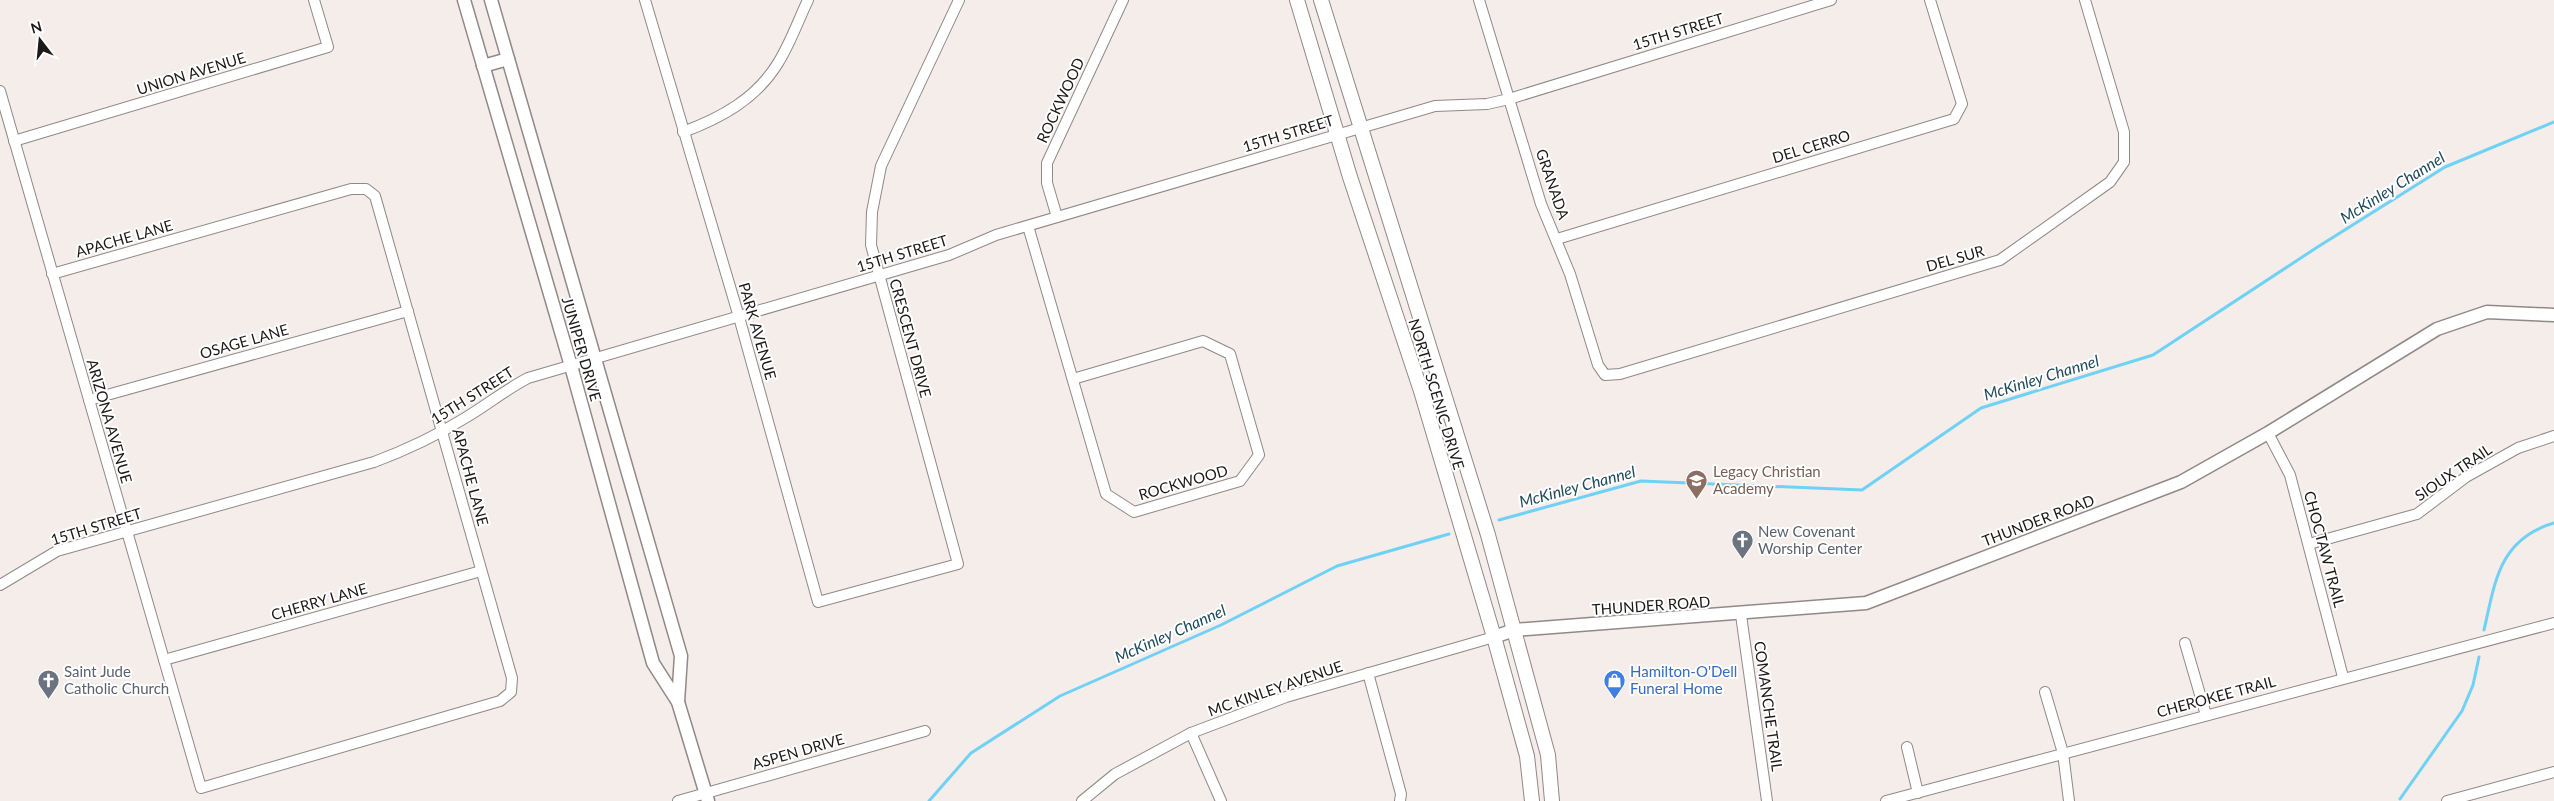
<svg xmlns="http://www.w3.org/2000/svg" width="2554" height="801" font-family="Lato,sans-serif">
<rect width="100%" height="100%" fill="#f4edea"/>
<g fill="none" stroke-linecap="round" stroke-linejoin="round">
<!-- stream -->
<g stroke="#70d1f6" stroke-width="3">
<polyline points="1499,520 1641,481 1862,490 1981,408 2153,355 2316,248 2445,167 2554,122"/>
<path d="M2484,630C2495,582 2499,539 2554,523"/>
<polyline points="2400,799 2462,711 2473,685 2479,657"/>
<polyline points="929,801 971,753 1060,696 1221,625 1337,566 1449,534"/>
</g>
<defs>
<g id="minor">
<polyline points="645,0 739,317 818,602 958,564 871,245 872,212 881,166 959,0"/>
<polyline points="1479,0 1541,204 1570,274 1598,365 1605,375 1620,374 2000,260 2110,182 2124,162 2124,132 2085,0"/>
<polyline points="0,91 201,788 500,701 511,692 512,678 375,196 366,189 351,189 52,274"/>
<path d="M683,132C721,118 756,99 778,63C790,44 798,21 808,0"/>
<polyline points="14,141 328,47 314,0"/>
<polyline points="1057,217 1047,183 1047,163 1123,0"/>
<polyline points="1028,226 1106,494 1134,512 1240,481 1259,455 1230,354 1203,341 1073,379"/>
<polyline points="1557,239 1954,119 1962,104 1930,0"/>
<polyline points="1421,391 1440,386"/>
<polyline points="89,400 408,311"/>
<polyline points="2268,433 2290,475 2343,677"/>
<polyline points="2309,544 2417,514 2466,477 2518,448 2554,436"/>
<path d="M0,585L57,551L374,462C406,450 436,436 465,418C487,405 505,390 528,378L949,255L996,235L1435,106L1487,104L1509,99L1831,0"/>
<polyline points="1741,615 1767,801"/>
<polyline points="2185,643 2206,715"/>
<polyline points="164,660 481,571"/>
<polyline points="1368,673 1401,794 1400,801"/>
<polyline points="2045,692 2063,753 2069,801"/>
<polyline points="1191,733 1221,801"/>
<polyline points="1907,747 1918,793"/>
<polyline points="678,801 925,731"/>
<polyline points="1082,801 1115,774 1191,733 1286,697 1494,637"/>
<polyline points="1886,801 2554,623"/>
<polyline points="2447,801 2554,772"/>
</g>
<g id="tertiary">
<polyline points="464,0 571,366 653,663 678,702 708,801"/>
<polyline points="491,0 681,656 678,702"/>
<polyline points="483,66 508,59"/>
<polyline points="1494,637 1514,630 1866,603 2181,482 2268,433 2437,329 2487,312 2554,315"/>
</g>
<g id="secondary">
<polyline points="1297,0 1350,177 1421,391 1494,637 1527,756 1532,801"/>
<polyline points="1321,0 1488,535 1548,755 1552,801"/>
</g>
</defs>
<!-- minor casing -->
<use href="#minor" stroke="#908987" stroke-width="12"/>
<!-- tertiary casing -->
<use href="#tertiary" stroke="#908987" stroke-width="15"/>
<!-- secondary casing -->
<use href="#secondary" stroke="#908987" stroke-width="16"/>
<!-- minor -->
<use href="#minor" stroke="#fff" stroke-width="10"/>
<!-- tertiary -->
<use href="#tertiary" stroke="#fff" stroke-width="12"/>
<!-- secondary -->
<use href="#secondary" stroke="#fff" stroke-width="14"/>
</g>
<!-- icons -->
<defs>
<symbol id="school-pin" viewBox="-11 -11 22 30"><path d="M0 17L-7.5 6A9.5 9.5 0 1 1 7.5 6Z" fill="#8d6e63" stroke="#fff"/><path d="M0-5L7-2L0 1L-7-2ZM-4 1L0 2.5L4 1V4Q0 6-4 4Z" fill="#fff"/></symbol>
<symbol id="church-pin" viewBox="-11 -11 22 30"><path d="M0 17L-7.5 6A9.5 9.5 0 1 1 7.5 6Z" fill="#6b7280" stroke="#fff"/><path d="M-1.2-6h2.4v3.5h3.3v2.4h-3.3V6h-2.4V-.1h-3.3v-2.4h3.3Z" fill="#fff"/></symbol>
<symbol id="shop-pin" viewBox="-11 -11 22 30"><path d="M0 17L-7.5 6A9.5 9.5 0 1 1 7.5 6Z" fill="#3f7fe0" stroke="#fff"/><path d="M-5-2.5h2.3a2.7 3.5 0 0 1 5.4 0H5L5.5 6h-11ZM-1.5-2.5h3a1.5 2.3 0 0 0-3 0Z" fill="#fff"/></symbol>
</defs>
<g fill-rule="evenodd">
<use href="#school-pin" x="1684" y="468" width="25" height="34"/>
<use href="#church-pin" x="1730" y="528" width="25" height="34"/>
<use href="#church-pin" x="36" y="668" width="25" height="34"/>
<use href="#shop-pin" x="1602" y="668" width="25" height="34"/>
</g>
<g text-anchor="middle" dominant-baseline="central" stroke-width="4" stroke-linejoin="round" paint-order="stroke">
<!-- street labels -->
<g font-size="15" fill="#1c1918" stroke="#fff">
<text transform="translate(1678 31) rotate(-17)">15TH STREET</text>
<text transform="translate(191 73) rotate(-17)">UNION AVENUE</text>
<text transform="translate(1060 100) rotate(-65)">ROCKWOOD</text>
<text transform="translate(1288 133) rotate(-17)">15TH STREET</text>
<text transform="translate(1811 146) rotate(-17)">DEL CERRO</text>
<text transform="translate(1553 184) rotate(71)">GRANADA</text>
<text transform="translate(124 238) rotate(-16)">APACHE LANE</text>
<text transform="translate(902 253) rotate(-17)">15TH STREET</text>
<text transform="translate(1955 258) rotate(-16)">DEL SUR</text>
<text transform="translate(758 331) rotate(74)">PARK AVENUE</text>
<text transform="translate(911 338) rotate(75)">CRESCENT DRIVE</text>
<text transform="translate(244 341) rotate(-16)">OSAGE LANE</text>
<text transform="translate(582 349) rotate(74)">JUNIPER DRIVE</text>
<text transform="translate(1437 394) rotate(73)">NORTH SCENIC DRIVE</text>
<text transform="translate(472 395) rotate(-32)">15TH STREET</text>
<text transform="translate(110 421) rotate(74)">ARIZONA AVENUE</text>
<text transform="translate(2453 472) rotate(-34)">SIOUX TRAIL</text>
<text transform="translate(471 477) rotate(75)">APACHE LANE</text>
<text transform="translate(1183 482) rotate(-16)">ROCKWOOD</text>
<text transform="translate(2038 520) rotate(-21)">THUNDER ROAD</text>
<text transform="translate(96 526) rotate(-17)">15TH STREET</text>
<text transform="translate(2325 549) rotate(75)">CHOCTAW TRAIL</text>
<text transform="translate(319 601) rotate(-16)">CHERRY LANE</text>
<text transform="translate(1651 605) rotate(-4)">THUNDER ROAD</text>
<text transform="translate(1275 688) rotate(-19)">MC KINLEY AVENUE</text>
<text transform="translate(2216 696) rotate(-15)">CHEROKEE TRAIL</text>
<text transform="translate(1769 706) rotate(82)">COMANCHE TRAIL</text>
<text transform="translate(798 751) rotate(-16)">ASPEN DRIVE</text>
</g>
<!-- education labels -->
<g font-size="15" fill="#785e54" stroke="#fff" text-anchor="start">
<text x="1713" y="471">Legacy Christian<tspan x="1713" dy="17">Academy</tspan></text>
</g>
<!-- worship labels -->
<g font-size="15" fill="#5b616d" stroke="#fff" text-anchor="start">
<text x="1758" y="531">New Covenant<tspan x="1758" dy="17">Worship Center</tspan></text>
<text x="64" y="671">Saint Jude<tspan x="64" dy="17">Catholic Church</tspan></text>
</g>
<!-- shop labels -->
<g font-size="15" fill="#366cbe" stroke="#fff" text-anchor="start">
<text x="1630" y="671">Hamilton-O'Dell<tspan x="1630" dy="17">Funeral Home</tspan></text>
</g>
<!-- water labels -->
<g font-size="16" font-style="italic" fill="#204b5b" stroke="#fff">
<text transform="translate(2392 187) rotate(-32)">McKinley Channel</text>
<text transform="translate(2041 377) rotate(-17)">McKinley Channel</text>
<text transform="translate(1577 486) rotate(-15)">McKinley Channel</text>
<text transform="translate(1170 633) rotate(-24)">McKinley Channel</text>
</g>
</g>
<!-- north arrow -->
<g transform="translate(40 40) rotate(344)" stroke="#ffffff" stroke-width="4" paint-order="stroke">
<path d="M0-4L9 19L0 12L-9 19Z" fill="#1c1918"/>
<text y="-8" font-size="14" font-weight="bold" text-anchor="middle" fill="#1c1918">N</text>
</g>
</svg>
